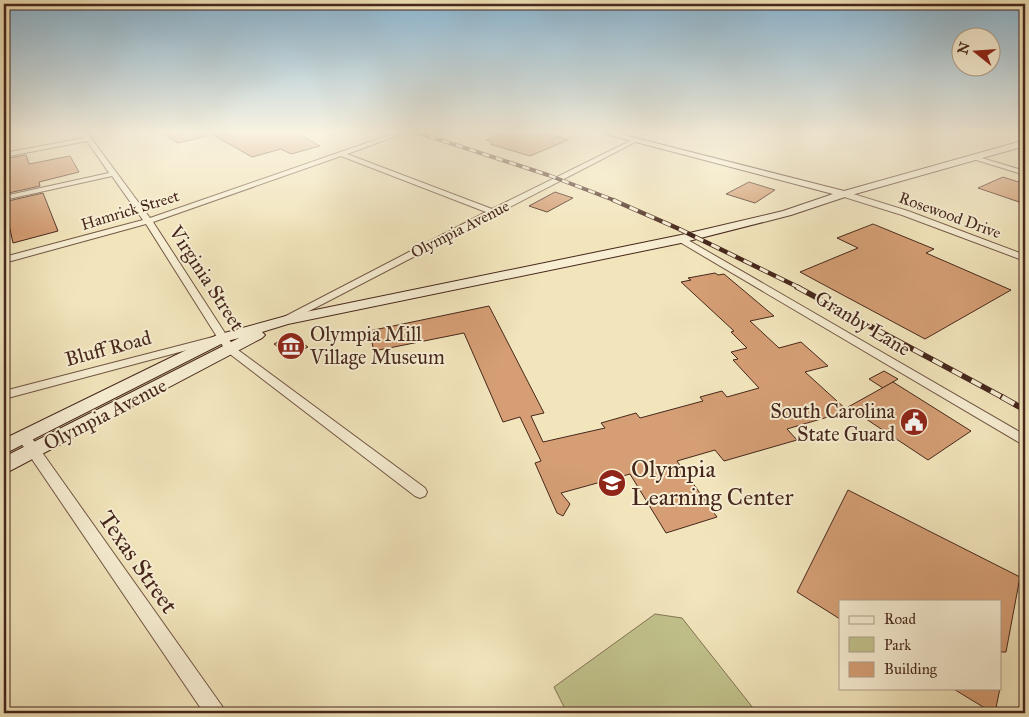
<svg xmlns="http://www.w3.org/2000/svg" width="1029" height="717" font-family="'IM FELL Great Primer',serif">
<rect width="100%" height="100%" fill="#f2e5bc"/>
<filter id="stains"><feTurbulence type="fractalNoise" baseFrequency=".004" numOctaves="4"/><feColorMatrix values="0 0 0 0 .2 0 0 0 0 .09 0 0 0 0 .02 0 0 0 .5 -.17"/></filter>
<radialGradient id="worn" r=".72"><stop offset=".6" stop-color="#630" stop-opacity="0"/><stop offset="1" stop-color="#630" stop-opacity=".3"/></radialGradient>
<!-- green -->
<polygon fill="#c1c28c" stroke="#847454" points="655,614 682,618 757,713 567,713 554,687"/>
<!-- building -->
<g fill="#d59e74" stroke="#46271c">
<polygon points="160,132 207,132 207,136 178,143"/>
<polygon points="208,132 296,132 320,146 291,154 281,149 252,157"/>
<polygon points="507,132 542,132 568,140 530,156 490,144 493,142 486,140"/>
<polygon points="26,155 29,164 70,156 79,172 39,182 40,186 4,194 4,159"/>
<polygon points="1003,177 1025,184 1025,204 978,188"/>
<polygon points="749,182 775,190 755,203 726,194"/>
<polygon points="555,192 573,198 547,212 529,206"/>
<polygon points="43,193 58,231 13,243 4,202"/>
<polygon points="873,224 934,249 926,253 1011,290 925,339 800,272 858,248 837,238"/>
<polygon points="715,273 718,275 724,274 774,316 750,321 779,348 801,342 828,366 805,372 848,411 787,429 797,440 724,461 715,450 677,461 717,517 666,533 630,474 561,493 570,504 563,516 557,513 535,463 541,461 520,417 503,422 464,333 374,351 369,331 489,306 544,413 531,416 543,442 605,428 601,423 636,413 640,418 703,401 700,397 722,391 727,397 759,388 733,360 738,359 731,352 747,348 731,332 734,331 681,282 691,280 688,278"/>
<polygon points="291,335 308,347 291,356 274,344"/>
<polygon points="884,371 898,379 883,388 869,379"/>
<polygon points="893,382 971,431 928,460 848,407"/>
<polygon points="848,490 1020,577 1006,652 1000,652 1000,601 840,601 840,619 797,592"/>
<polygon points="952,688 1000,688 995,713 993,713"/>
</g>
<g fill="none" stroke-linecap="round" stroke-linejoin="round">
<defs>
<g id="minor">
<polygon points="80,132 86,132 91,138 150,218 398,132 407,132 347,154 492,209 634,139 639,140 286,323 282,322 281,320 282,318 486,212 341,156 153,222 234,347 425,488 427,492 425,496 420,498 415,496 226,351 146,224 4,263 4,257 143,220 112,176 4,200 4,196 109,173 87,141 4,157 4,153 84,138"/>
<polygon points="975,156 1025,171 1025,175 973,159 972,158"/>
<polygon points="841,192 847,192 908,211 1025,255 1025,261 902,215 841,196"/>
<polygon points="681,236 1025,435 1025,446 678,241 678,237"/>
<polygon points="213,337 217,338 218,340 217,342 4,399 4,391"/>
<polygon points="24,432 29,434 222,706 225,713 204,713 19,440 17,437 19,434"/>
</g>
<polygon id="secondary" points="598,132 612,132 844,191 1025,140 1025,146 848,196 791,215 681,243 288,324 262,332 265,335 262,338 4,474 4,457 239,338 227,341 4,454 4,439 217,335 286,316 681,235 783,211 833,194"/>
</defs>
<!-- minor casing -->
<use href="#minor" stroke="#715644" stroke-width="2"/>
<!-- secondary casing -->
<use href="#secondary" stroke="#46271c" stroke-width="2"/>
<!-- minor -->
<use href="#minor" fill="#f7eed3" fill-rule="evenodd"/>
<!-- secondary -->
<use href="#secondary" fill="#f7eed3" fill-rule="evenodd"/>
<defs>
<polyline id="rail-far3" points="416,132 548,175 616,201"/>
<polyline id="rail-far2" points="613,200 677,228 800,288"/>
<polyline id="rail-far1" points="797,287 1004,398"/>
<polyline id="rail" points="1002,397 1025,410"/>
</defs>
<!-- rail-far3 casing -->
<use href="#rail-far3" stroke="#46271c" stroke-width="4"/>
<!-- rail-far2 casing -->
<use href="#rail-far2" stroke="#46271c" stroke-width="4.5"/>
<!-- rail-far1 casing -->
<use href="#rail-far1" stroke="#46271c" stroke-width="5.5"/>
<!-- rail casing -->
<use href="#rail" stroke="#46271c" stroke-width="6"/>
<!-- rail-far3 -->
<use href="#rail-far3" stroke="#f7eed3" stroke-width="2.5" stroke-dasharray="7" stroke-linecap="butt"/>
<!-- rail-far2 -->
<use href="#rail-far2" stroke="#f7eed3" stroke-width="3" stroke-dasharray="9" stroke-linecap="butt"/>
<!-- rail-far1 -->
<use href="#rail-far1" stroke="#f7eed3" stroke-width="4" stroke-dasharray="11" stroke-linecap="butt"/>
<!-- rail -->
<use href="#rail" stroke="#f7eed3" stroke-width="4.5" stroke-dasharray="14" stroke-linecap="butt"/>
</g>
<!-- sky -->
<linearGradient id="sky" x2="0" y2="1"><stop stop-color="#8bb8d6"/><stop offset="0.57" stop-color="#f9f3e1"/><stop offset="1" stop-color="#f9f3e1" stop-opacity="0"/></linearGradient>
<rect width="1029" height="232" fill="url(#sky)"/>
<!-- icons -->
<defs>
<symbol id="museum-disc" viewBox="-11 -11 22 22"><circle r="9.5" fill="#8f2418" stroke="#f7eed3"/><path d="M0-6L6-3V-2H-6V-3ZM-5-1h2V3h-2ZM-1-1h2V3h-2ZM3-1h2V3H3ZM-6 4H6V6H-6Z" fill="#fff"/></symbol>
<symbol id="civic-disc" viewBox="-11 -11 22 22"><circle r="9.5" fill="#8f2418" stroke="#f7eed3"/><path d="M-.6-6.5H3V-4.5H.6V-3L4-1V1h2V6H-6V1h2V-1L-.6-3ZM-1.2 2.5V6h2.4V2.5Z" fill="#fff"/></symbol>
<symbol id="school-disc" viewBox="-11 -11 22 22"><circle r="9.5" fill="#8f2418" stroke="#f7eed3"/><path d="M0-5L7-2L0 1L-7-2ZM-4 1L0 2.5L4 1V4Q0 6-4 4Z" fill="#fff"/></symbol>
</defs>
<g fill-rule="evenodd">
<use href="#museum-disc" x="275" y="330" width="32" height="32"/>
<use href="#civic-disc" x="898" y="406" width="32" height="32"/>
<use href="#school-disc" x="596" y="467" width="32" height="32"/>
</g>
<g text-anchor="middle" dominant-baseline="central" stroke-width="4" stroke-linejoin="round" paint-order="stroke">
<!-- far-street labels -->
<g font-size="16" fill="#46271c" stroke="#f7eed3">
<text transform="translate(130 210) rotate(-17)">Hamrick Street</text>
<text transform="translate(950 215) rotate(20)">Rosewood Drive</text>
<text transform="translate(460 229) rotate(-27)">Olympia Avenue</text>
</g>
<!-- street labels -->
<g font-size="20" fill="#46271c" stroke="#f7eed3">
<text transform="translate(207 278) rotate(57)">Virginia Street</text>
<text transform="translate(863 323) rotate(31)">Granby Lane</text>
<text transform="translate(108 348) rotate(-15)">Bluff Road</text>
<text transform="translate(105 414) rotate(-27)">Olympia Avenue</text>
</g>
<!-- poi labels -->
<g font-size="20" fill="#46271c" stroke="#f7eed3" text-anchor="start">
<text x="310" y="334">Olympia Mill<tspan x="310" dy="23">Village Museum</tspan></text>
<text x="895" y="411" text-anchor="end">South Carolina<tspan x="895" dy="23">State Guard</tspan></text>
</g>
<!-- near-poi labels -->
<g font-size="24" fill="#46271c" stroke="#f7eed3" text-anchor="start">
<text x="631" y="469">Olympia<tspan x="631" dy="28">Learning Center</tspan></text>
</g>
<!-- near-street labels -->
<g font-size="24" fill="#46271c" stroke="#f7eed3">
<text transform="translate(138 562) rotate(55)">Texas Street</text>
</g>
</g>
<!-- margin -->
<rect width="1029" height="717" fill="none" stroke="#f2e5bc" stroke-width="20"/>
<rect x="5" y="5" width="1019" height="707" fill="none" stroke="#46271c" stroke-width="2.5"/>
<rect x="10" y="10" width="1009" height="697" fill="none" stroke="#46271c"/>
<!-- legend -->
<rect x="839" y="600" width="162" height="90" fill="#f7eed3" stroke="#b09e8a"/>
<rect x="849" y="616" width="25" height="8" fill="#f7eed3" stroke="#b09e8a"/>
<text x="884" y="624" font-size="15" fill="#46271c">Road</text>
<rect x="849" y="637" width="25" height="15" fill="#c1c28c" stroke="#b09e8a"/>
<text x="884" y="650" font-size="15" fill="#46271c">Park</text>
<rect x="849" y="662" width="25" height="15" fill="#d59e74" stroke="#b09e8a"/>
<text x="884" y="674" font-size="15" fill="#46271c">Building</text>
<!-- north arrow -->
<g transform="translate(976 52) rotate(287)"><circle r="24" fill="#f7eed3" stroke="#b09e8a"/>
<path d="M0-4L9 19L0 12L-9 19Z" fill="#8f2418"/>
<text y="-8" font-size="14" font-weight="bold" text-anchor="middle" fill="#46271c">N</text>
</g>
<rect width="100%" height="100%" filter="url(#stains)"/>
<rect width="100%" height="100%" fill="url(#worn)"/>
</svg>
